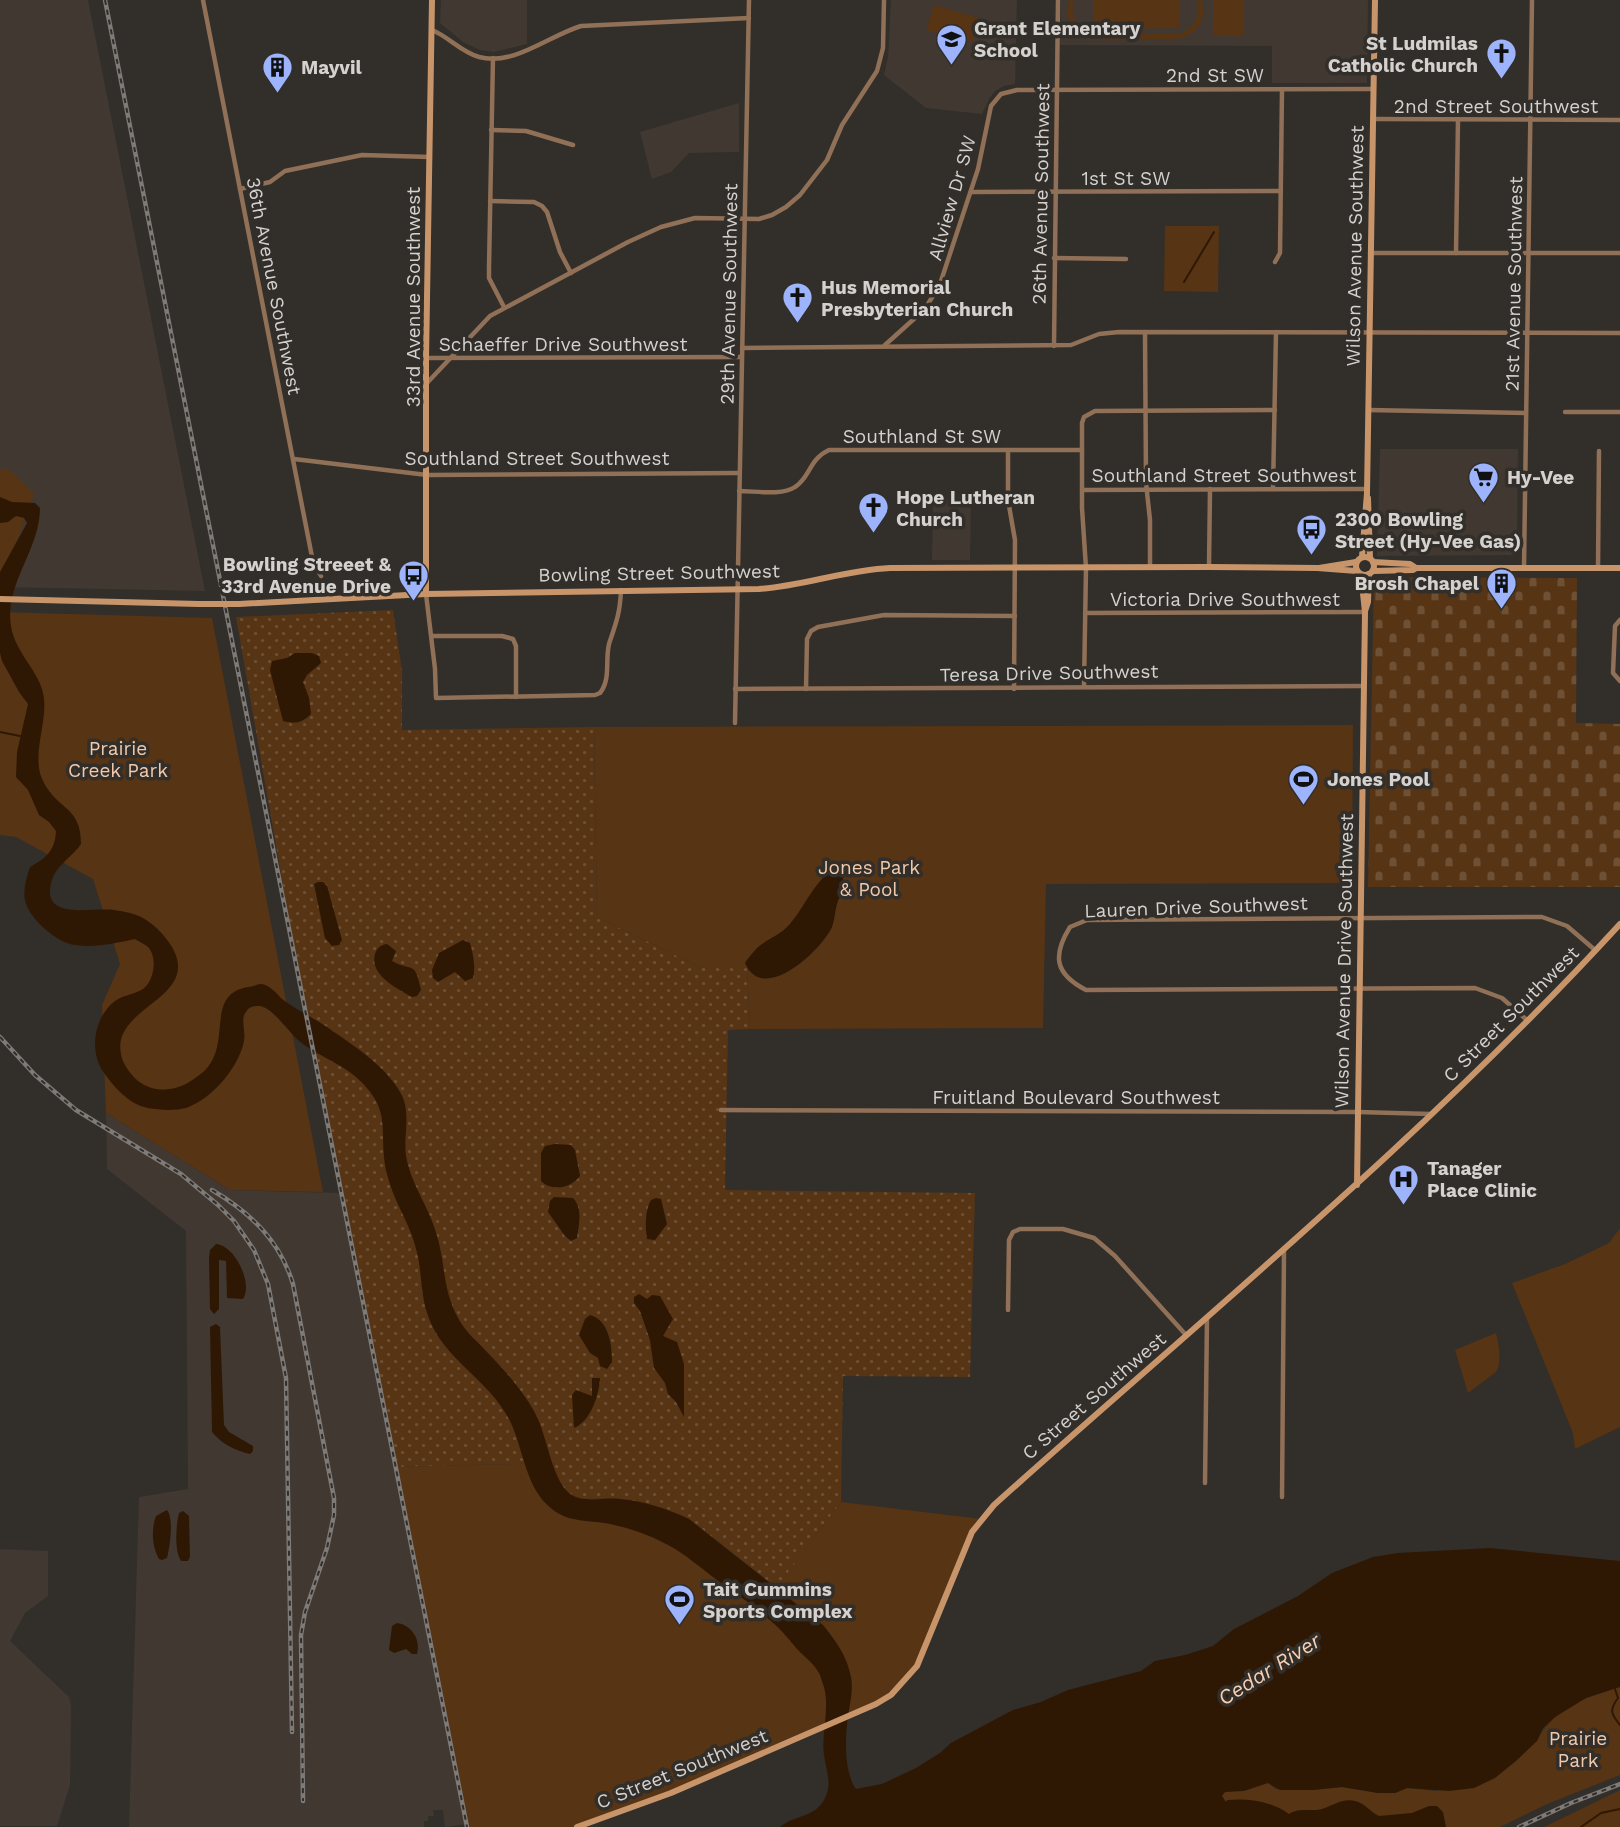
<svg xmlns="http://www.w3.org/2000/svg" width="1620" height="1827" font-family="'Work Sans',sans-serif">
<defs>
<pattern id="grass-dots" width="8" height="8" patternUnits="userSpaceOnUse" patternTransform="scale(1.75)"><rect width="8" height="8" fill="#573414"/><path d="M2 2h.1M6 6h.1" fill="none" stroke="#6e5035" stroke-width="1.8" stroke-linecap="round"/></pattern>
<pattern id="cemetery-stones" width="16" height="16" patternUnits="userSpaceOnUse" patternTransform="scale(1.75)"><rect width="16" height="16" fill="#573414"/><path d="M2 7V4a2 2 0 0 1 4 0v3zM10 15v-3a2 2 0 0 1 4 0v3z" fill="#6e5035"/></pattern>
</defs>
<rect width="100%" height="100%" fill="#322e2a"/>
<!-- built -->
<g fill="#413831">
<polygon points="0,0 88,0 205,591 0,587 9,469 0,469"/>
<polygon points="441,0 527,0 527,44 494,52 480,50 463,42 440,23"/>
<polygon points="891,0 1017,0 1015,84 1004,86 995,91 989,99 982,114 926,108 884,75 888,57"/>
<polygon points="1061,0 1368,0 1367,83 1272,83 1272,46 1060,45"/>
<polygon points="739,103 739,152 689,153 671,172 652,179 640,132"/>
<polygon points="1380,449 1518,449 1517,555 1377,556"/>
<polygon points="933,497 971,497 970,560 932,560"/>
<polygon points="106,1113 230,1190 342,1193 467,1824 445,1827 443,1810 433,1810 434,1816 428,1816 428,1821 424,1821 424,1827 129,1827 139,1497 188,1489 186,1231 107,1169"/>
<polygon points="0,1549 48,1551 48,1596 25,1613 10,1641 69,1697 71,1706 70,1785 57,1826 0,1826"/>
</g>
<!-- grass -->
<polygon fill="url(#grass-dots)" points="393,610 402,671 402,730 594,727 597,917 702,968 747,968 750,1029 728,1030 725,1190 975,1193 970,1377 843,1376 841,1502 777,1588 689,1519 667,1509 620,1499 577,1498 567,1492 558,1481 554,1463 396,1467 302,994 236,617"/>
<!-- cemetery -->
<polygon fill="url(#cemetery-stones)" points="1374,577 1577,578 1576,723 1620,724 1620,887 1368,887"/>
<!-- park -->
<g fill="#573414">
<path d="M1069,0H1074C1069,17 1078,30 1095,34L1181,33C1196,26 1201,15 1197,0H1202C1207,20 1197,35 1177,39C1160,39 1143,39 1126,39C1096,39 1061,42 1069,0Z"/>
<polygon points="1093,0 1179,0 1179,28 1093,29"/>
<rect x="1213" y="0" width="30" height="36"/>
<polygon points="934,5 979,18 972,43 926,30"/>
<polygon points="1165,226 1219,226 1218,292 1164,291"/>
<polygon points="0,469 9,469 34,494 0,587"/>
<polygon points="0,612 212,618 323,1192 230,1190 106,1113 102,1005 120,964 93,879 16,837 0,835"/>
<polygon points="1353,725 1352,883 1046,884 1043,1028 750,1029 747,968 702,968 597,917 594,727"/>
<polygon points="1620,1228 1620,1427 1575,1449 1573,1433 1512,1283 1565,1264 1609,1243"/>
<path d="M1496,1333C1499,1345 1502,1361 1496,1372L1468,1393L1455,1350Z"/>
<polygon points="554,1463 558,1481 567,1492 577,1498 620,1499 667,1509 689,1519 776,1588 841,1502 981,1519 971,1532 917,1666 891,1695 671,1793 577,1827 467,1827 396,1467"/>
<path d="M1620,1687V1775L1547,1804L1500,1827H1066L1268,1783L1276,1789L1293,1790H1313L1342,1787L1378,1793H1395L1407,1788L1436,1791L1537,1741C1552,1710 1588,1695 1620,1687Z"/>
<polygon points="1620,1790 1620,1827 1544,1827 1614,1793"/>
</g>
<!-- water -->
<g fill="#2f1803">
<path d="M0,497L12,502L35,503L40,508C40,550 4,584 11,626C15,654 42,673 44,699C47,725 30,759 44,783C59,811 81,806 81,844C73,856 56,866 52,880C39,922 92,907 114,910C121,911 132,913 139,916C152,922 165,935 172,947C202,999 111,1006 121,1054C122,1063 131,1075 138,1081C150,1090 162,1091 175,1088C184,1086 191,1081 198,1076C237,1050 201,995 248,987C253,987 257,984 261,984C269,984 277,994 282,999C296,1010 312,1017 327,1027C352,1045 384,1064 400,1092C412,1112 403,1134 406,1156C411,1185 430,1208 437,1236C446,1266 442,1288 458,1318C466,1333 477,1341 488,1353C505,1371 525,1393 536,1415C547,1436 552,1479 569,1493C582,1504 604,1497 620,1499C644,1501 667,1509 689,1519L823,1625C836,1641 847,1656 851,1677C854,1693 848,1710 847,1725C845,1744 845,1774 856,1789L882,1784L916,1768L940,1753L951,1743L1013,1710L1041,1702L1068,1690L1141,1671L1155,1661L1185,1655L1213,1646L1234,1629L1298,1596L1332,1573L1373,1557L1398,1553L1490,1548L1620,1561V1687L1586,1698L1555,1717L1543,1728L1537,1741L1516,1761L1495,1778L1474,1788L1449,1791L1407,1788L1395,1793H1378L1342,1787L1313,1790H1280L1268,1783L1244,1791L1225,1792L1222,1796L1226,1802L1227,1800C1248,1798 1271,1801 1289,1814C1299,1807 1310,1812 1322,1809C1333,1806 1342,1798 1355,1801C1365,1803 1370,1812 1379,1816L1412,1813L1429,1806H1437L1443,1812L1446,1827H780C794,1815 814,1818 824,1800C833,1784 826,1771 824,1755C821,1733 830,1710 824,1687C823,1685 820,1674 819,1673C814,1664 805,1657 798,1650C790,1641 782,1630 772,1622C756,1606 735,1594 717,1580C701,1568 685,1554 668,1545C650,1535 629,1528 610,1524C590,1520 569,1523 552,1509C525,1488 524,1450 510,1421C488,1377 442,1360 427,1313C420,1291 422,1267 415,1245C408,1220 393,1200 387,1174C377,1130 395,1112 356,1077C339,1062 315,1055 298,1040C288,1031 271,1006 259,1006C253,1006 249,1007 246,1012C240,1019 246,1031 244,1041C239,1067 212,1099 186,1108C174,1111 159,1110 148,1108C128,1104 113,1086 102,1070C89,1048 95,1016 115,1001C123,995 135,994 143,989C154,981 158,958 148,947C145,944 139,942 135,939C116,943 95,948 75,945C58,943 32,921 26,904C22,892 26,879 30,867C46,858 55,851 56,831L49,822L39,815L28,790L16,777L17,752L28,704L19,692L2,661L0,653V572L27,523L24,518L16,516L8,522L0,523Z"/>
<path d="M295,653H312L319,656L321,663L307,675L303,682L309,698L311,714C302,723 296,724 283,721L270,670L272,661L287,658Z"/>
<path d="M834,869L842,870L844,876C841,882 844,885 842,891C842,895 839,898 838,901C835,909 835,919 832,927C821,951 763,1005 745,963L747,960C751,955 756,948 762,944C772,937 781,934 789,925C805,907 814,881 834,869Z"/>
<polygon points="318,882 323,882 327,886 342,940 339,945 332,946 325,938 314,884"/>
<path d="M463,940L470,943C473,954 476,967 473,978L465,981L455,972L438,982L433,978L432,970L439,953Z"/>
<path d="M387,944L396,951L392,961C414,973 414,959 421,990L417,996L412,997C398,989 369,975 375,954C377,948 380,945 387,944Z"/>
<path d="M555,1144L571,1145L575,1150L580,1176C571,1188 552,1192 541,1181V1153L545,1146Z"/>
<path d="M554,1197L573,1198C583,1209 579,1224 577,1238L571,1241L565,1236L548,1212L550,1201Z"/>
<path d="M656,1198L661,1199L667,1224L655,1240L647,1239C645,1227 645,1210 651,1200Z"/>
<path d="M216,1244C236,1246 253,1284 243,1299L227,1298L226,1261L219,1260V1309L214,1314L210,1309L209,1258L210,1250Z"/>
<polygon points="639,1294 647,1299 652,1295 660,1296 673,1319 663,1336 677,1342 684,1364 684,1417 676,1402 668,1394 665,1383 654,1368 650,1340 640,1311 634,1303 634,1297"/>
<path d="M590,1315C609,1320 612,1345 612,1362L607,1369L600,1366L598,1358L590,1353L579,1335L585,1319Z"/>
<path d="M216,1324L220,1327L224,1425L229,1432L253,1446V1451L250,1454C234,1450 222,1444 212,1432L210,1327Z"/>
<path d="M592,1378H600C599,1395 591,1421 574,1428L572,1395L576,1390L592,1396Z"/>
<path d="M167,1510C174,1519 170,1546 167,1558L162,1560L159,1559C152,1547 151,1529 156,1516Z"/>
<path d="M183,1511L189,1516L190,1557L188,1561H181C174,1550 176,1526 179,1513Z"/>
<path d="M397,1623C412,1625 421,1640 417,1654H412L406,1649L394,1653L389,1650L392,1626Z"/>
</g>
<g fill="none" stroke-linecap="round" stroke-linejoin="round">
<!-- stream -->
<g stroke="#2f1803" stroke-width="2">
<polyline points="1184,282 1214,232"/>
<polyline points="0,732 20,736"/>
<path d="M1614,1686L1618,1698C1609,1710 1611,1714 1620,1725"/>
<polyline points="1581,1827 1601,1813 1620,1809"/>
</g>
<!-- street -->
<g stroke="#907056" stroke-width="4.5">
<polyline points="203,0 313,562 321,576"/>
<path d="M432,30C449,37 461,52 479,57C515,66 548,36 581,26L749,18"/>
<polyline points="493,58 489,268 489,278 504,307"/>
<polyline points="1373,119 1620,120"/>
<polyline points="491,130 526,131 573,145"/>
<polyline points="240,189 270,182 285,171 362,155 430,157"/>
<polyline points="972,192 1281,191"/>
<polyline points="490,201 534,202 542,206 547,212 560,252 571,273"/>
<polyline points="1370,253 1620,253"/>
<polyline points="1456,253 1458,119"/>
<polyline points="1054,258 1126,259"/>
<polyline points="1275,262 1280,253 1282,89"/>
<polyline points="1145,332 1146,483 1150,520 1150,567"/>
<polyline points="885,345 925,309 940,284 978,169 991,106 1001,94 1017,90 1373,89"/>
<polyline points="1054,346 1058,0"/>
<polyline points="742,348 1071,345 1099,334 1119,332 1620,333"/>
<polyline points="426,358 741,357"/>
<polyline points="427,383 490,316 628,242 661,227 695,218 759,219 772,215 786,207 800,195 827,160 842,125 877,71 883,48 884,0"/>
<polyline points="1368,410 1526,413"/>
<polyline points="1565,412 1620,412"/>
<polyline points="1008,450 1008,500 1015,540 1014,689"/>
<polyline points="294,459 427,475 739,473"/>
<polyline points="1273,489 1276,332"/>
<polyline points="1082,490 1367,489"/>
<path d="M739,491C755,491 782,496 795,487C810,478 809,459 829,450H1082"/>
<polyline points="1209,567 1210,489"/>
<polyline points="1524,568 1532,0"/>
<polyline points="1598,568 1599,451"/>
<path d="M426,594L435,669L436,698L595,695L600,693C611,679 605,661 609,644C616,623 620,614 621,590"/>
<polyline points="1085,613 1365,612"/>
<polyline points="1620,620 1615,626 1613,673 1620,681"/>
<polyline points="432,636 502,636 513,639 516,646 516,697"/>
<polyline points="1084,685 1086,568 1082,508 1082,423 1084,417 1095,411 1275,410"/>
<path d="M735,689C945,689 1154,686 1364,686"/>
<polyline points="806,689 807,639 811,631 818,627 884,615 1015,616"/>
<polyline points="735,723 749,0"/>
<path d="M1528,1021L1502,998L1475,988L1086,990C1055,974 1052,956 1070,927L1087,920L1542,917L1567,926L1595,950"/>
<polyline points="721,1110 1358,1112 1431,1114"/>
<polyline points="1008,1310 1009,1240 1013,1232 1020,1229 1063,1229 1094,1238 1115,1256 1186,1335"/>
<polyline points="1205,1483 1207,1318"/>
<polyline points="1282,1497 1284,1250"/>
</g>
<!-- secondary -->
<g stroke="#c8956b" stroke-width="6">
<polyline points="1368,498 1370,558"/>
<circle cx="1365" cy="566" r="9"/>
<polyline points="1362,557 1367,493 1375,0"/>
<polyline points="1373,562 1410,564 1416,568"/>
<polyline points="1319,568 1356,562"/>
<polyline points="1373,571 1413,570 1416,568 1620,568"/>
<polyline points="426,594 426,358 432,0"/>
<polyline points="0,599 199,604"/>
<path d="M239,604L426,594L759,589C803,586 845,570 890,568L1209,567L1317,568L1357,571"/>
<polyline points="1365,611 1368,602 1369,574"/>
<polyline points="1357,1185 1365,612 1361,575"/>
<path d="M577,1827L671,1793L876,1704L891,1695L917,1666L972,1532L994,1505C1206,1315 1427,1135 1620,924"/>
</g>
<defs>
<g id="rail">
<polyline points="105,0 467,1827"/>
<polyline points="0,1037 35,1075 76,1110 181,1174 218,1205 234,1221 254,1250 268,1284 286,1378 292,1732"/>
<path d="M212,1190C251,1213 280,1241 293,1284L334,1498V1515L327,1548L305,1612L301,1635L303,1801"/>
<polyline points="1519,1827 1571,1803 1620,1784"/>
</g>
</defs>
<!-- rail casing -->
<use href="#rail" stroke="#7e7a77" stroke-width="4.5"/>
<!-- rail -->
<use href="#rail" stroke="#322e2a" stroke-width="2" stroke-dasharray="5" stroke-linecap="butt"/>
<!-- secondary-bridge -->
<polyline stroke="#c8956b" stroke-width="6" points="199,604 239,604"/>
</g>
<!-- icons -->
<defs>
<symbol id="school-pin" viewBox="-11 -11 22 30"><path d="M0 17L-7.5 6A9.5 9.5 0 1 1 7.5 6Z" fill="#9db4fd" stroke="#322e2a"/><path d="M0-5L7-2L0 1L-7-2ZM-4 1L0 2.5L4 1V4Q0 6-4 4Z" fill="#111"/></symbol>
<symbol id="church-pin" viewBox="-11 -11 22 30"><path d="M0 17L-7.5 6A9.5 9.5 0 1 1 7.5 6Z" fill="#9db4fd" stroke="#322e2a"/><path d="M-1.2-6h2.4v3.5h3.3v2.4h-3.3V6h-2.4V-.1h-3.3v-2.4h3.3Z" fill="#111"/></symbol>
<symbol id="building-pin" viewBox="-11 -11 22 30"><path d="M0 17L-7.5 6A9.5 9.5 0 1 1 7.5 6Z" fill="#9db4fd" stroke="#322e2a"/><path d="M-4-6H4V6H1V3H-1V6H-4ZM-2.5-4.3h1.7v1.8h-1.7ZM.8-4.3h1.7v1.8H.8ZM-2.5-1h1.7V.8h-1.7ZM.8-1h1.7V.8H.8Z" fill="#111"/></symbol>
<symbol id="supermarket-pin" viewBox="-11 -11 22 30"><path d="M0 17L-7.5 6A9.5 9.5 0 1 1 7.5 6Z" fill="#9db4fd" stroke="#322e2a"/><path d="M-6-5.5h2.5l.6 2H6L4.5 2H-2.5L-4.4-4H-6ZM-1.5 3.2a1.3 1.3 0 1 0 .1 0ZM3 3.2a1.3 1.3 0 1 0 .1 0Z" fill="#111"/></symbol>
<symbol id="bus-pin" viewBox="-11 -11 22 30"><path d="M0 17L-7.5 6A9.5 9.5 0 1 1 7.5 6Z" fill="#9db4fd" stroke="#322e2a"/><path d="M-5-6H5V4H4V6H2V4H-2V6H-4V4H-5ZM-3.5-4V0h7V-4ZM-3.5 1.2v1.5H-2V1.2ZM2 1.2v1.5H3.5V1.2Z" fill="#111"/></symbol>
<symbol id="stadium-pin" viewBox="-11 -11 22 30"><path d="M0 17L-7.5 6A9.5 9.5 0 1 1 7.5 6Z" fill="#9db4fd" stroke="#322e2a"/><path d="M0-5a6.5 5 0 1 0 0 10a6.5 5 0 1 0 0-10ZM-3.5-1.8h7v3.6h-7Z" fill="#111"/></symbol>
<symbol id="hospital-pin" viewBox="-11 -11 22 30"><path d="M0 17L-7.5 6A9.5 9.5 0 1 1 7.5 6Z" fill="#9db4fd" stroke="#322e2a"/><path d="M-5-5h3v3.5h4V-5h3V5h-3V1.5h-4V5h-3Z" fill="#111"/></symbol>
</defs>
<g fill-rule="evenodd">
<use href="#school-pin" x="934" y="22" width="35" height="47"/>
<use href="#church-pin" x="1484" y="36" width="35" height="47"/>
<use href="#building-pin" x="260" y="50" width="35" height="47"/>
<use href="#church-pin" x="780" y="280" width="35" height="47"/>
<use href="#supermarket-pin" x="1466" y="460" width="35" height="47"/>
<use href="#church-pin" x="856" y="490" width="35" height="47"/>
<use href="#bus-pin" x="1294" y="512" width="35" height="47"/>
<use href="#bus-pin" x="396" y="558" width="35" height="47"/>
<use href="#building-pin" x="1484" y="566" width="35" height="47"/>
<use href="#stadium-pin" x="1286" y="762" width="35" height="47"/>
<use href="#hospital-pin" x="1386" y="1162" width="35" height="47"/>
<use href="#stadium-pin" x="662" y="1582" width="35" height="47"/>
</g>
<g text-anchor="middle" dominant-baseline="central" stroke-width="7" stroke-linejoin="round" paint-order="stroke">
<!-- poi labels -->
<g font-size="19" font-weight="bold" fill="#d4d1cf" stroke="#322e2a" text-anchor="start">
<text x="974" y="28">Grant Elementary<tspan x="974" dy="22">School</tspan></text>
<text x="1478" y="43" text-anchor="end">St Ludmilas<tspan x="1478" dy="22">Catholic Church</tspan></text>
<text x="301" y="67">Mayvil</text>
<text x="821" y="287">Hus Memorial<tspan x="821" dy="22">Presbyterian Church</tspan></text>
<text x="1507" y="477">Hy-Vee</text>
<text x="896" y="497">Hope Lutheran<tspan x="896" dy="22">Church</tspan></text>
<text x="1335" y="519">2300 Bowling<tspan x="1335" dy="22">Street (Hy-Vee Gas)</tspan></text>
<text x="391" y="564" text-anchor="end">Bowling Streeet &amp;<tspan x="391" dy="22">33rd Avenue Drive</tspan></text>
<text x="1479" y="583" text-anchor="end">Brosh Chapel</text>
<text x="1327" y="779">Jones Pool</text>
<text x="1427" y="1168">Tanager<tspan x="1427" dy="22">Place Clinic</tspan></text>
<text x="703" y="1589">Tait Cummins<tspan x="703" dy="22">Sports Complex</tspan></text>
</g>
<!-- street labels -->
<g font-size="19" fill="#d4d1cf" stroke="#322e2a">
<text x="1215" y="75">2nd St SW</text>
<text x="1496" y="106">2nd Street Southwest</text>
<text x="1126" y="178">1st St SW</text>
<text transform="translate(1041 194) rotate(-89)">26th Avenue Southwest</text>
<text transform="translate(952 198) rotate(-74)">Allview Dr SW</text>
<text transform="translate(1355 246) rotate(-89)">Wilson Avenue Southwest</text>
<text transform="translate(1514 284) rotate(-89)">21st Avenue Southwest</text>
<text transform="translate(274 286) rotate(79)">36th Avenue Southwest</text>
<text transform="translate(729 294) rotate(-89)">29th Avenue Southwest</text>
<text transform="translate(413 297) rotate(-90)">33rd Avenue Southwest</text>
<text x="563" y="344">Schaeffer Drive Southwest</text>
<text x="922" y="436">Southland St SW</text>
<text x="537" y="458">Southland Street Southwest</text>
<text x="1224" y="475">Southland Street Southwest</text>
<text transform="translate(659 573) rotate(-1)">Bowling Street Southwest</text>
<text x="1225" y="599">Victoria Drive Southwest</text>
<text transform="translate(1049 673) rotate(-1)">Teresa Drive Southwest</text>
<text transform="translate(1196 907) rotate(-2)">Lauren Drive Southwest</text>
<text transform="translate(1344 961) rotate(-89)">Wilson Avenue Drive Southwest</text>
<text transform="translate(1511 1014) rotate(-45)">C Street Southwest</text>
<text x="1076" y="1097">Fruitland Boulevard Southwest</text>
<text transform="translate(1094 1396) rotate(-41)">C Street Southwest</text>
<text transform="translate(682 1769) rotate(-22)">C Street Southwest</text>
</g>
<!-- park labels -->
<g font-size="19" fill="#f2caab" stroke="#322e2a">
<text x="118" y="748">Prairie<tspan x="118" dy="22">Creek Park</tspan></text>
<text x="869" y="867">Jones Park<tspan x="869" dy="22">&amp; Pool</tspan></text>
<text x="1578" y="1738">Prairie<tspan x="1578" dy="22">Park</tspan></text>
</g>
<!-- water labels -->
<g font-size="21" font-style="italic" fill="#f7cfb0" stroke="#322e2a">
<text transform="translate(1269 1669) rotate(-32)">Cedar River</text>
</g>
</g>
</svg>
